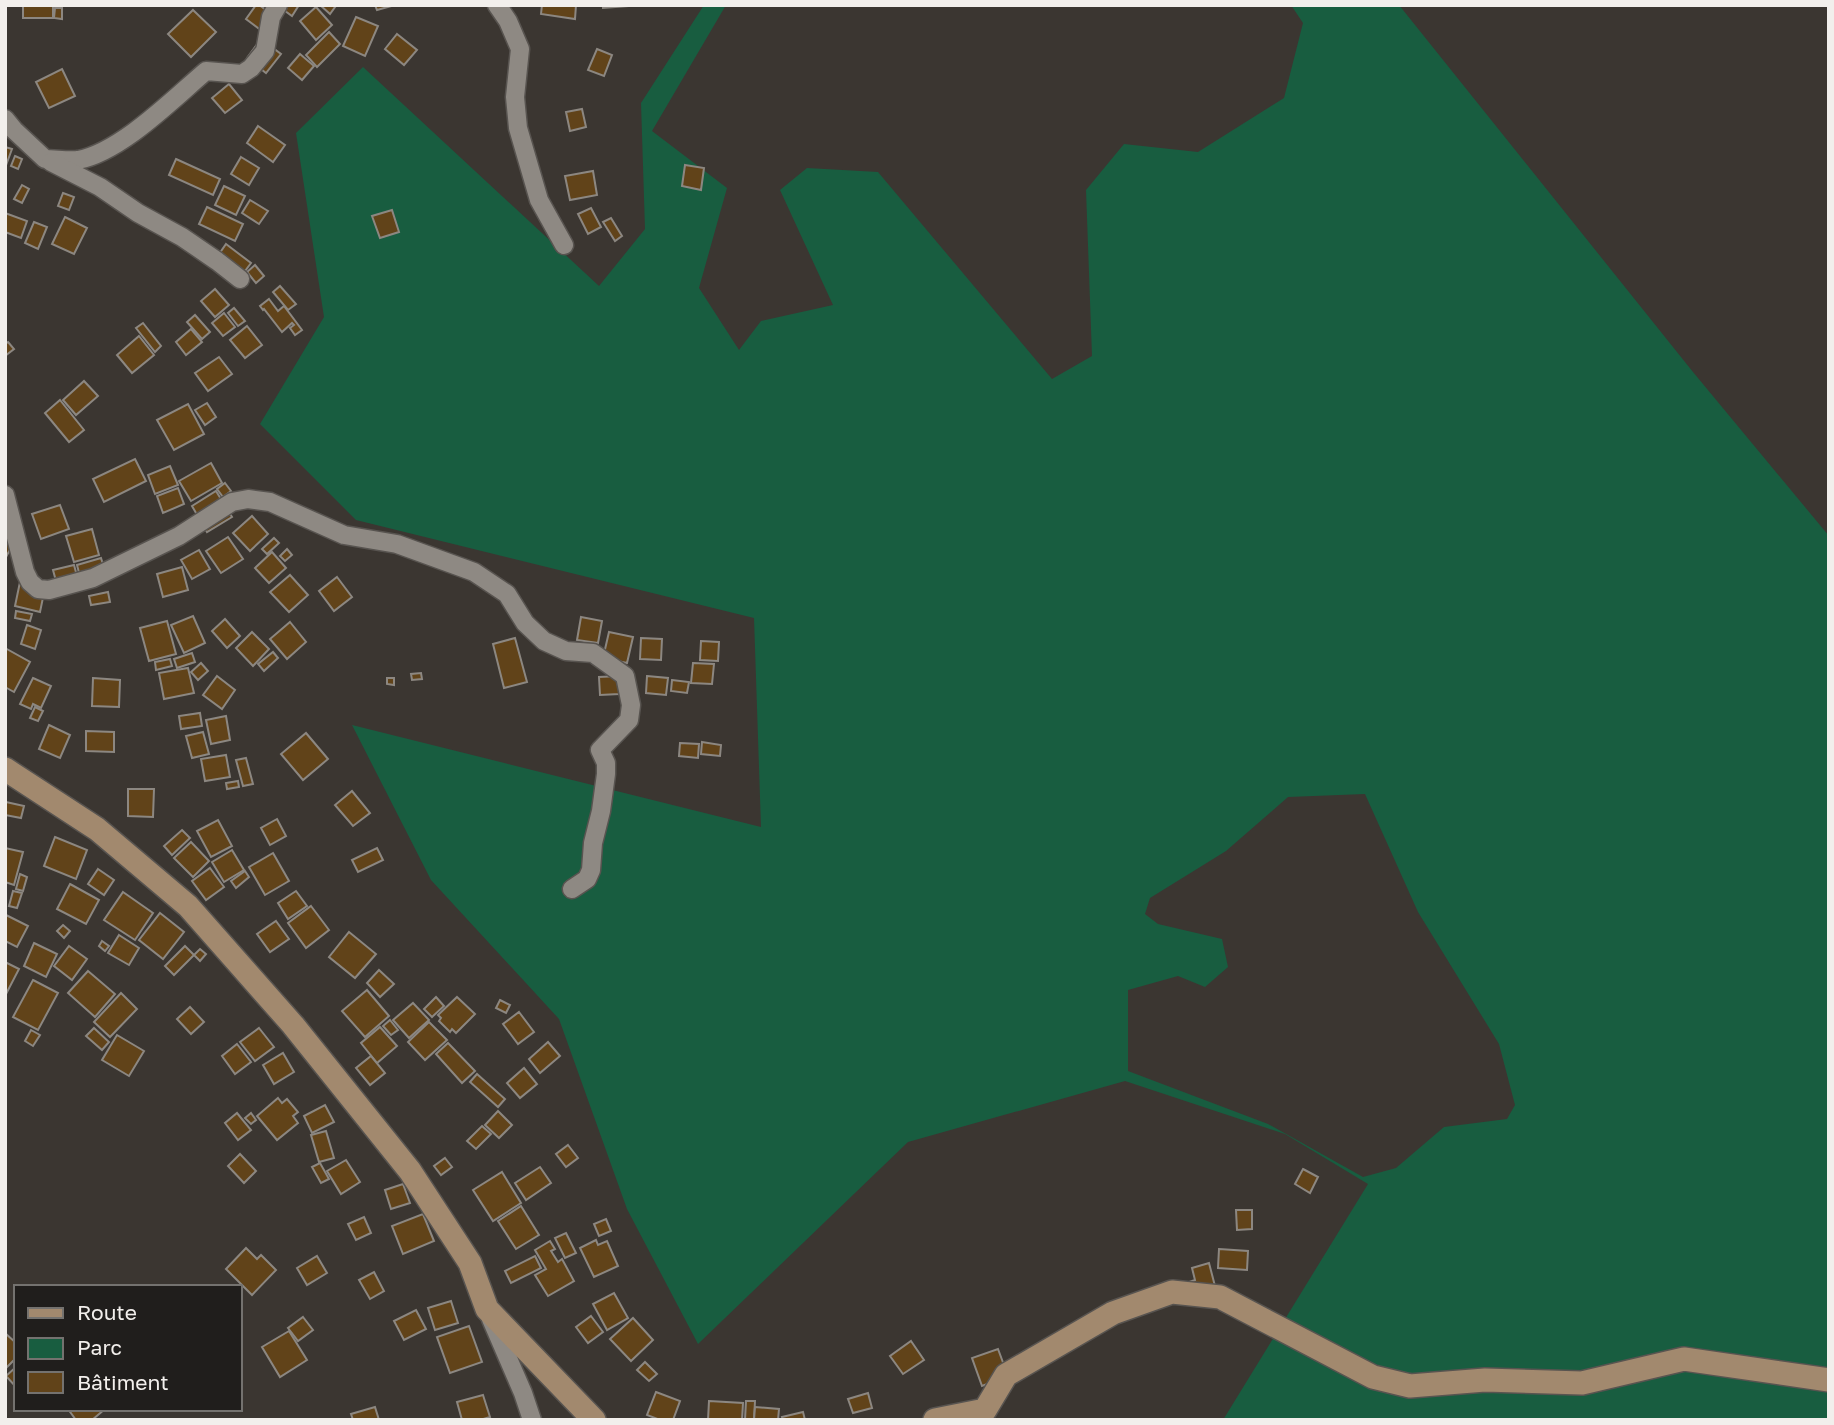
<svg xmlns="http://www.w3.org/2000/svg" width="1834" height="1425" font-family="'Golos Text',sans-serif">
<rect width="100%" height="100%" fill="#3b3631"/>
<!-- green -->
<path fill="#185d40" fill-rule="evenodd" d="M704,5H726L652,131L727,188L699,288L739,350L761,321L833,305L780,190L807,168L878,172L1052,379L1092,356L1086,190L1124,144L1198,152L1284,98L1303,23L1291,5H1399L1693,372L1829,536V1420H1223L1368,1184L1285,1134L1125,1081L908,1142L698,1344L627,1209L559,1019L431,880L352,725L761,827L754,618L356,520L260,424L324,317L296,133L363,67L599,286L645,229L641,103ZM1365,794L1418,912L1499,1044L1515,1105L1507,1119L1444,1127L1396,1168L1363,1177L1268,1124L1128,1071V990L1178,976L1205,987L1228,967L1222,939L1158,924L1145,914L1150,898L1226,851L1288,797Z"/>
<!-- building -->
<g fill="#614319" stroke="#8c8781" stroke-width="2">
<rect x="23" y="5" width="30" height="13"/>
<polygon points="256,5 259,5 273,15 262,31 246,19"/>
<polygon points="277,5 299,5 292,16"/>
<polygon points="320,5 333,5 335,7 330,14"/>
<polygon points="375,5 395,5 377,10"/>
<polygon points="542,5 576,5 575,19 541,14"/>
<polygon points="603,5 628,5 628,6 603,8"/>
<polygon points="316,7 332,25 316,40 300,21"/>
<polygon points="55,8 62,8 62,19 54,18"/>
<polygon points="193,10 216,32 191,57 168,34"/>
<polygon points="356,17 378,26 365,56 343,46"/>
<polygon points="329,32 340,44 317,67 306,55"/>
<polygon points="397,34 417,50 404,65 385,49"/>
<polygon points="261,39 281,54 266,73 247,58"/>
<polygon points="597,49 612,55 604,76 588,70"/>
<polygon points="300,54 314,66 302,80 288,68"/>
<polygon points="62,69 75,96 49,108 36,82"/>
<polygon points="229,84 242,100 225,113 212,98"/>
<polygon points="582,109 586,127 570,131 566,112"/>
<polygon points="258,126 285,145 273,162 247,143"/>
<polygon points="5,147 12,149 5,168"/>
<polygon points="15,156 22,159 18,169 11,166"/>
<polygon points="241,157 259,168 249,185 231,174"/>
<polygon points="176,159 220,179 213,195 169,175"/>
<polygon points="685,165 704,168 701,190 682,186"/>
<polygon points="593,171 597,195 570,200 565,176"/>
<polygon points="22,185 29,189 22,203 14,199"/>
<polygon points="224,186 245,196 236,215 215,205"/>
<polygon points="63,193 74,197 69,210 58,206"/>
<polygon points="250,200 268,211 259,224 242,213"/>
<polygon points="207,207 243,224 235,241 199,224"/>
<polygon points="591,208 601,227 588,234 578,214"/>
<polygon points="392,210 399,232 380,238 372,216"/>
<polygon points="5,213 27,221 21,238 5,232"/>
<polygon points="65,217 87,228 74,254 52,244"/>
<polygon points="611,218 622,236 615,241 603,222"/>
<polygon points="34,222 47,227 38,249 25,243"/>
<polygon points="226,244 251,263 242,275 217,257"/>
<polygon points="255,265 264,276 256,283 247,272"/>
<polygon points="280,286 296,304 288,310 273,292"/>
<polygon points="215,289 229,305 215,317 201,301"/>
<polygon points="269,299 278,311 284,306 302,330 295,335 290,328 294,325 292,323 282,332 264,309 263,310 260,306"/>
<polygon points="234,308 245,321 238,326 228,313"/>
<polygon points="224,313 235,327 223,336 212,323"/>
<polygon points="195,315 210,332 202,339 187,322"/>
<polygon points="143,323 161,346 155,352 136,328"/>
<polygon points="247,326 262,345 245,358 230,340"/>
<polygon points="191,329 202,342 186,355 176,342"/>
<polygon points="139,336 154,355 132,373 117,355"/>
<polygon points="8,342 14,349 5,356 5,344"/>
<polygon points="219,357 232,374 208,391 195,373"/>
<polygon points="84,381 98,396 76,415 63,400"/>
<polygon points="60,400 84,430 69,442 45,413"/>
<polygon points="207,403 216,417 205,425 195,410"/>
<polygon points="188,404 204,434 174,450 157,420"/>
<polygon points="135,459 146,481 104,502 93,479"/>
<polygon points="211,463 222,483 191,501 179,481"/>
<polygon points="170,466 178,485 155,494 148,475"/>
<polygon points="225,483 231,491 223,497 217,489"/>
<polygon points="178,488 184,504 163,513 157,496"/>
<polygon points="216,491 232,517 207,532 192,506"/>
<polygon points="60,505 69,529 41,539 32,514"/>
<polygon points="252,516 268,534 250,551 233,533"/>
<polygon points="92,529 99,555 74,562 66,536"/>
<polygon points="5,535 15,540 5,559"/>
<polygon points="228,537 243,559 221,573 206,551"/>
<polygon points="274,538 279,543 267,554 262,549"/>
<polygon points="287,549 292,555 285,561 280,556"/>
<polygon points="199,550 210,569 192,579 181,560"/>
<polygon points="272,552 286,568 269,583 255,568"/>
<polygon points="101,558 105,571 83,588 77,565"/>
<polygon points="74,565 80,587 59,592 53,570"/>
<polygon points="182,567 188,590 163,597 157,574"/>
<polygon points="290,575 308,595 289,612 270,592"/>
<polygon points="337,577 352,597 334,611 319,591"/>
<polygon points="20,582 45,588 40,612 15,606"/>
<polygon points="108,592 110,602 91,605 89,596"/>
<polygon points="16,611 32,614 30,621 15,618"/>
<polygon points="193,616 205,643 184,653 171,625"/>
<polygon points="581,617 602,621 598,643 577,640"/>
<polygon points="225,619 240,636 227,648 212,631"/>
<polygon points="167,621 176,654 149,661 140,628"/>
<polygon points="290,622 306,642 287,659 270,639"/>
<polygon points="27,625 41,630 35,649 21,644"/>
<polygon points="252,632 269,649 253,666 236,648"/>
<polygon points="609,632 633,637 627,663 603,658"/>
<polygon points="515,638 527,682 504,688 493,644"/>
<polygon points="641,638 662,639 661,660 640,659"/>
<polygon points="701,641 719,642 718,661 700,660"/>
<polygon points="5,648 30,662 14,692 5,687"/>
<polygon points="273,652 278,658 264,671 258,664"/>
<polygon points="192,653 195,662 177,668 174,659"/>
<polygon points="170,659 172,666 156,670 155,662"/>
<polygon points="201,663 208,671 198,680 191,672"/>
<polygon points="693,663 714,664 712,684 691,683"/>
<polygon points="188,668 194,693 164,699 159,673"/>
<polygon points="421,673 422,679 412,680 411,674"/>
<polygon points="217,676 235,690 222,709 203,695"/>
<polygon points="619,676 619,694 600,695 599,677"/>
<polygon points="647,676 668,678 666,695 646,693"/>
<polygon points="33,678 51,686 41,708 33,704 31,709 20,704"/>
<polygon points="93,678 120,680 119,707 92,706"/>
<polygon points="387,678 394,678 394,685 387,684"/>
<polygon points="672,680 689,682 687,693 671,691"/>
<polygon points="35,707 43,711 38,721 30,718"/>
<polygon points="200,713 202,726 181,729 179,716"/>
<polygon points="226,716 230,740 211,744 206,720"/>
<polygon points="49,725 70,735 60,758 39,749"/>
<polygon points="86,731 114,732 114,752 86,751"/>
<polygon points="203,732 209,754 192,758 186,736"/>
<polygon points="306,733 328,759 303,780 281,754"/>
<polygon points="702,742 721,745 720,756 701,754"/>
<polygon points="680,743 699,744 698,758 679,756"/>
<polygon points="226,755 230,777 205,781 201,759"/>
<polygon points="246,758 253,784 243,786 236,760"/>
<polygon points="238,781 239,787 227,789 226,783"/>
<polygon points="128,789 154,789 153,817 128,816"/>
<polygon points="352,791 370,813 353,826 335,805"/>
<polygon points="6,802 24,806 21,818 5,815"/>
<polygon points="277,819 286,836 270,845 261,828"/>
<polygon points="218,820 232,846 211,857 197,831"/>
<polygon points="182,830 190,838 172,855 164,846"/>
<polygon points="55,837 87,850 76,879 44,866"/>
<polygon points="191,842 209,861 193,877 174,858"/>
<polygon points="5,848 23,852 14,885 5,882"/>
<polygon points="377,848 383,860 358,872 352,860"/>
<polygon points="232,850 244,870 224,882 212,862"/>
<polygon points="273,853 289,881 265,895 249,867"/>
<polygon points="210,868 224,887 206,900 192,881"/>
<polygon points="98,869 114,880 104,895 88,884"/>
<polygon points="245,871 249,877 236,888 231,881"/>
<polygon points="20,874 27,877 23,891 16,889"/>
<polygon points="70,884 99,900 86,924 57,909"/>
<polygon points="13,891 22,893 17,908 9,906"/>
<polygon points="296,891 307,906 288,919 278,903"/>
<polygon points="123,892 153,913 135,940 104,920"/>
<polygon points="311,906 329,930 306,948 288,923"/>
<polygon points="160,913 184,932 163,959 139,940"/>
<polygon points="6,915 28,926 17,947 5,941"/>
<polygon points="276,921 289,939 270,952 257,934"/>
<polygon points="63,925 70,931 64,938 57,931"/>
<polygon points="349,932 376,954 355,978 329,957"/>
<polygon points="119,935 139,948 129,965 108,953"/>
<polygon points="102,941 109,946 105,951 99,946"/>
<polygon points="34,943 57,954 46,977 24,966"/>
<polygon points="69,946 87,959 72,980 54,966"/>
<polygon points="185,946 194,955 174,975 165,966"/>
<polygon points="200,949 206,954 200,961 194,955"/>
<polygon points="5,962 19,969 5,996"/>
<polygon points="379,970 394,984 380,997 367,983"/>
<polygon points="88,971 115,994 95,1017 68,993"/>
<polygon points="33,980 58,993 38,1030 13,1017"/>
<polygon points="367,990 389,1016 365,1037 342,1011"/>
<polygon points="121,993 137,1009 110,1037 94,1022"/>
<polygon points="436,997 444,1006 432,1017 424,1009"/>
<polygon points="457,997 475,1014 456,1033 452,1029 450,1032 439,1021 441,1018 438,1015"/>
<polygon points="500,1000 510,1005 506,1013 496,1008"/>
<polygon points="413,1003 429,1020 409,1038 393,1020"/>
<polygon points="190,1007 204,1022 191,1034 177,1019"/>
<polygon points="519,1012 534,1032 518,1044 503,1024"/>
<polygon points="390,1020 398,1030 391,1035 383,1026"/>
<polygon points="429,1022 447,1040 425,1060 408,1042"/>
<polygon points="380,1027 397,1046 377,1063 361,1043"/>
<polygon points="94,1028 109,1042 102,1050 86,1036"/>
<polygon points="259,1028 274,1047 255,1061 240,1042"/>
<polygon points="31,1030 40,1035 33,1046 25,1041"/>
<polygon points="117,1035 144,1051 129,1076 102,1060"/>
<polygon points="548,1042 560,1056 540,1073 529,1059"/>
<polygon points="448,1043 475,1071 462,1083 436,1054"/>
<polygon points="237,1044 251,1062 235,1074 222,1056"/>
<polygon points="283,1053 294,1072 274,1084 263,1065"/>
<polygon points="371,1056 385,1073 370,1085 356,1068"/>
<polygon points="524,1068 537,1084 520,1098 507,1083"/>
<polygon points="477,1074 505,1099 498,1107 470,1082"/>
<polygon points="278,1098 282,1103 287,1099 298,1112 293,1116 298,1123 277,1140 257,1116"/>
<polygon points="325,1105 334,1122 312,1133 304,1116"/>
<polygon points="498,1111 512,1125 499,1138 485,1125"/>
<polygon points="237,1113 251,1130 238,1140 225,1123"/>
<polygon points="251,1113 256,1120 251,1124 245,1118"/>
<polygon points="482,1126 491,1134 476,1149 467,1141"/>
<polygon points="326,1131 334,1158 319,1162 311,1135"/>
<polygon points="568,1145 578,1158 566,1167 556,1154"/>
<polygon points="240,1154 256,1171 244,1183 228,1166"/>
<polygon points="445,1158 452,1167 441,1175 434,1166"/>
<polygon points="346,1160 360,1182 341,1194 327,1171"/>
<polygon points="320,1163 329,1179 321,1183 312,1167"/>
<polygon points="540,1167 551,1183 526,1200 515,1183"/>
<polygon points="1303,1169 1318,1177 1310,1193 1295,1184"/>
<polygon points="502,1172 521,1203 493,1221 473,1190"/>
<polygon points="403,1184 410,1203 391,1209 385,1190"/>
<polygon points="521,1206 539,1235 516,1249 498,1221"/>
<polygon points="1236,1210 1252,1210 1252,1229 1237,1230"/>
<polygon points="423,1214 434,1241 403,1254 392,1226"/>
<polygon points="364,1217 371,1233 356,1240 348,1224"/>
<polygon points="606,1219 611,1231 599,1236 594,1224"/>
<polygon points="566,1233 576,1253 565,1258 555,1238"/>
<polygon points="596,1240 598,1245 607,1241 618,1266 594,1277 580,1248"/>
<polygon points="550,1241 555,1249 551,1251 558,1262 562,1259 574,1281 548,1296 535,1275 546,1269 535,1250"/>
<polygon points="246,1248 257,1259 261,1255 276,1270 252,1295 226,1269"/>
<polygon points="1219,1249 1248,1251 1247,1270 1218,1268"/>
<polygon points="317,1256 327,1273 307,1285 297,1268"/>
<polygon points="535,1256 541,1268 511,1283 505,1271"/>
<polygon points="1209,1263 1216,1290 1186,1283 1195,1280 1192,1268"/>
<polygon points="374,1272 384,1291 370,1299 359,1280"/>
<polygon points="614,1293 628,1318 607,1330 593,1304"/>
<polygon points="451,1301 458,1323 435,1330 428,1308"/>
<polygon points="416,1310 426,1329 404,1340 394,1321"/>
<polygon points="591,1316 603,1332 588,1343 576,1327"/>
<polygon points="303,1317 313,1330 298,1341 288,1328"/>
<polygon points="633,1318 653,1340 631,1361 610,1339"/>
<polygon points="469,1326 482,1362 450,1373 437,1337"/>
<polygon points="289,1331 307,1360 280,1377 262,1347"/>
<polygon points="5,1333 16,1343 16,1358 7,1367 5,1365"/>
<polygon points="911,1341 924,1360 903,1374 890,1356"/>
<polygon points="998,1349 1008,1376 982,1386 972,1358"/>
<polygon points="645,1362 657,1374 649,1381 637,1370"/>
<polygon points="16,1367 16,1387 6,1376"/>
<polygon points="656,1392 680,1401 673,1420 660,1420 647,1415"/>
<polygon points="868,1393 872,1408 853,1413 848,1399"/>
<polygon points="483,1395 490,1417 480,1420 462,1420 457,1402"/>
<polygon points="709,1401 743,1403 742,1420 708,1420"/>
<polygon points="746,1401 755,1401 754,1420 745,1420"/>
<polygon points="375,1407 379,1420 353,1420 351,1414"/>
<polygon points="755,1407 779,1409 778,1420 754,1420"/>
<polygon points="68,1409 105,1409 92,1420 76,1420"/>
<polygon points="803,1412 805,1420 783,1420 782,1417"/>
</g>
<g fill="none" stroke-linecap="round" stroke-linejoin="round">
<defs>
<g id="street">
<polyline points="497,5 508,21 520,49 515,97 518,128 539,200 564,245"/>
<path d="M5,119L14,130L45,159C55,159 68,161 78,160C121,152 173,99 206,71L242,74L251,68L265,51L271,17L278,5"/>
<polyline points="51,162 100,187 138,213 182,237 217,261 240,279"/>
<polyline points="5,495 25,572 30,582 38,589 49,590 93,578 179,536 232,502 248,499 270,502 344,535 397,544 474,572 507,594 525,623 544,641 566,651 593,653 625,676 631,705 629,720 600,750 606,763 606,774 601,811 593,843 591,870 587,879 572,889"/>
<polyline points="491,1319 523,1393 532,1420"/>
</g>
<g id="secondary">
<polyline points="5,769 97,829 188,906 293,1025 410,1171 470,1263 487,1309 594,1420"/>
<polyline points="935,1420 985,1410 1006,1375 1113,1313 1172,1292 1220,1297 1373,1377 1410,1386 1485,1380 1582,1383 1684,1359 1829,1380"/>
</g>
</defs>
<!-- street casing -->
<use href="#street" stroke="#585450" stroke-width="21"/>
<!-- secondary casing -->
<use href="#secondary" stroke="#585450" stroke-width="26"/>
<!-- street -->
<use href="#street" stroke="#8e8983" stroke-width="18"/>
<!-- secondary -->
<use href="#secondary" stroke="#a2896e" stroke-width="23"/>
</g>
<!-- border -->
<rect width="1834" height="1425" fill="none" stroke="#f2efec" stroke-width="14"/>
<!-- legend -->
<rect x="14" y="1285" width="228" height="126" fill="#201e1c" stroke="#74726f" stroke-width="2"/>
<rect x="28" y="1308" width="35" height="10" fill="#a2896e" stroke="#74726f" stroke-width="2"/>
<text x="77" y="1320" font-size="21" fill="#f2efec">Route</text>
<rect x="28" y="1338" width="35" height="21" fill="#185d40" stroke="#74726f" stroke-width="2"/>
<text x="77" y="1355" font-size="21" fill="#f2efec">Parc</text>
<rect x="28" y="1372" width="35" height="21" fill="#614319" stroke="#74726f" stroke-width="2"/>
<text x="77" y="1390" font-size="21" fill="#f2efec">Bâtiment</text>
</svg>
